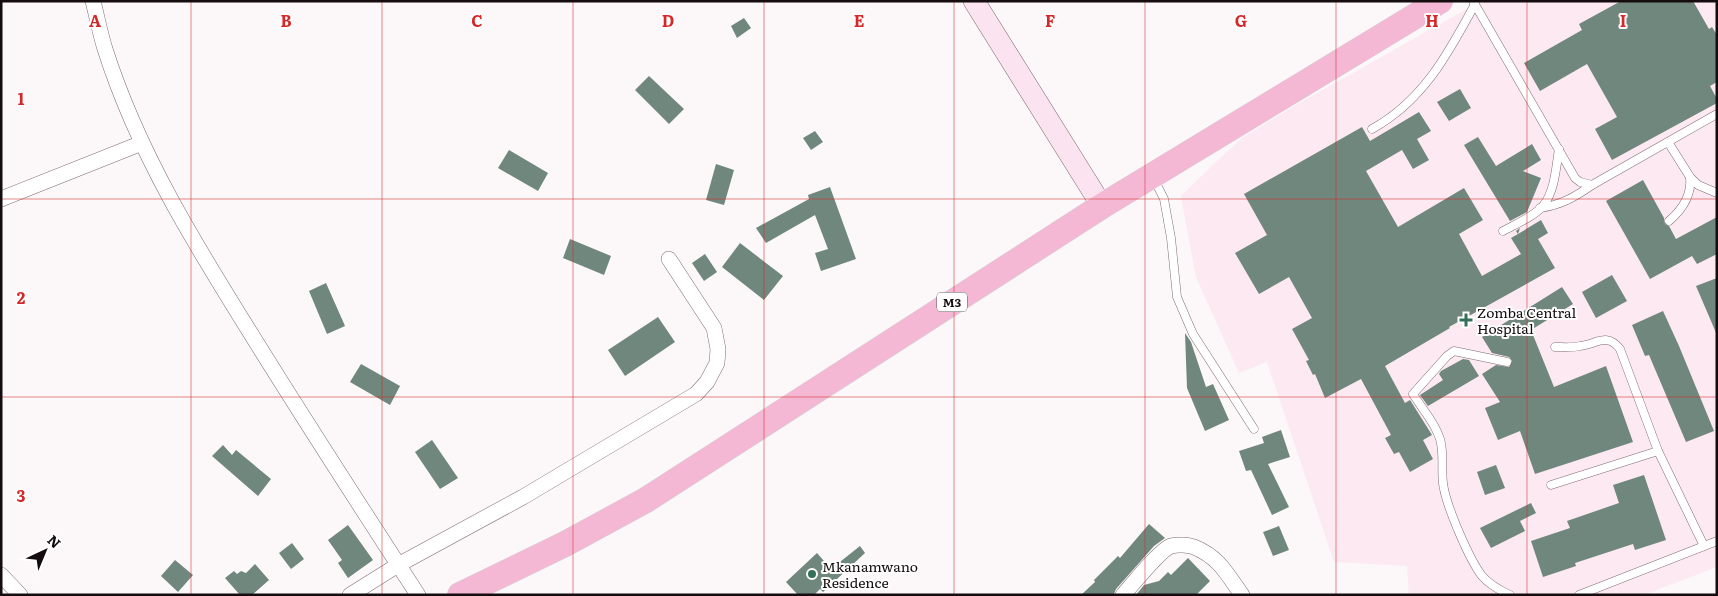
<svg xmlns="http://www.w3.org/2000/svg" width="1718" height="596" font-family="Literata,serif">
<rect width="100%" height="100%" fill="#fcf7f9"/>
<!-- built -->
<polygon fill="#fce9f1" points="1481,1 1717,1 1717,567 1643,595 1409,595 1407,566 1334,562 1267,362 1239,373 1196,277 1181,196 1217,161 1242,138 1294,106"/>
<!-- building -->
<g fill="#70877d">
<polygon points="1621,1 1693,1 1709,29 1712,27 1717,35 1717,82 1710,86 1717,99 1717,103 1612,160 1595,129 1617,117 1587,64 1540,91 1524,63 1582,30 1579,24"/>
<polygon points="744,18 751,28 737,38 731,26"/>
<polygon points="649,76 684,109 669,124 635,90"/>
<polygon points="1460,89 1471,108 1449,121 1437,102"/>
<polygon points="1419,112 1431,131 1417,139 1429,160 1413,169 1402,150 1366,171 1398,227 1464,188 1483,220 1459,234 1482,276 1521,254 1511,238 1518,234 1516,231 1520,228 1518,234 1541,220 1548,233 1538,239 1555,268 1449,327 1450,328 1385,366 1405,403 1410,400 1432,435 1423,440 1433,459 1410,472 1399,452 1394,454 1385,438 1391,435 1361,379 1325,398 1315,374 1313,375 1306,361 1309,360 1292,329 1312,318 1289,277 1259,294 1235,253 1267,235 1244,194 1362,127 1370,141"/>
<polygon points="815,131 823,142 811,150 803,138"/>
<polygon points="1478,137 1496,166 1532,144 1541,160 1523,171 1541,178 1527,212 1510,221 1464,145"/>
<polygon points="509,150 548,173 538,191 498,168"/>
<polygon points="716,164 734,170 724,205 706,200"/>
<polygon points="1643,180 1664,218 1665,224 1669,226 1676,239 1717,217 1717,254 1697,264 1692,256 1650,279 1606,201"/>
<polygon points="830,187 856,259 821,271 815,253 828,249 815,215 766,243 756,228 809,199 808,195"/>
<polygon points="570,239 611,256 604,275 563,258"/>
<polygon points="740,243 783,276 764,300 722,267"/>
<polygon points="705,254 717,272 704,281 692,263"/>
<polygon points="1612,275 1627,301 1596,318 1582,292"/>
<polygon points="1717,278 1717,335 1696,286"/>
<polygon points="326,283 345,326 327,334 309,291"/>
<polygon points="1562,287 1573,304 1531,330 1554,387 1606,366 1633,442 1535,474 1520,431 1498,440 1485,408 1500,402 1482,374 1496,365 1509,367 1512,361 1509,357 1492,353 1482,337"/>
<polygon points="1663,311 1679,346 1714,431 1686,442 1649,355 1645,356 1632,325"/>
<polygon points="658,317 675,342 625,376 608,350"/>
<polygon points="1185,333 1191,342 1206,387 1213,384 1229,420 1205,431 1187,388"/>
<polygon points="1463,359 1469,360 1479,376 1428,406 1420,395 1443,380 1439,374 1441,371"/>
<polygon points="361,364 400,386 390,405 350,382"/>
<polygon points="1281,430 1290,457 1268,464 1289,507 1272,515 1251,470 1246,471 1239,451 1264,443 1262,437"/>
<polygon points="432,440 458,478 440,489 415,452"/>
<polygon points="223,445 232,455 236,450 271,479 258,496 212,456"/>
<polygon points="1496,465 1505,488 1485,495 1477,472"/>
<polygon points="1644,475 1666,540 1635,550 1633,544 1575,563 1576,566 1543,577 1531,541 1570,528 1567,521 1619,503 1613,485"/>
<polygon points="1531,503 1536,513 1520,521 1525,531 1491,548 1480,528"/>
<polygon points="1149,524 1165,538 1154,546 1140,562 1116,589 1114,594 1081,595 1095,582 1094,580 1118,556 1120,558"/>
<polygon points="348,525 373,560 348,578 338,563 342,560 328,540"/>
<polygon points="1279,526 1289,550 1273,556 1263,532"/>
<polygon points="292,543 304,559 291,569 279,553"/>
<polygon points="860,546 865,553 823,592 820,589 814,595 798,595 786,582 817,553 831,569"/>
<polygon points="1188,558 1210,581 1196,595 1136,595 1144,585 1159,581 1168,572 1171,575"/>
<polygon points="175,560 193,575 178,592 161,576"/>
<polygon points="255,564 269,580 252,595 240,595 225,578 234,571 237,574 241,571 246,573"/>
</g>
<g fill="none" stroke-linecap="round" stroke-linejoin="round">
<defs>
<g id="service">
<polyline points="1473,1 1575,178 1580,182 1592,185 1717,114"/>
<path d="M1372,129C1423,101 1448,54 1475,4"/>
<polyline points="1668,142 1690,177 1698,185 1717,193"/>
<polyline points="1154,179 1164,199 1171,238 1177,297 1193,334 1254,429"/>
<path d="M1540,208C1561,205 1575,197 1592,185"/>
<path d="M1669,221C1683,209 1692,195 1690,177"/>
<path d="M1503,231C1516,224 1533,217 1543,206C1555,191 1556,167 1559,149"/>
<path d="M1555,347C1563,347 1572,348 1580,346C1597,344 1607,332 1620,349L1658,451L1704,546"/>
<path d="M1507,362L1454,351L1447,356L1413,394C1422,409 1435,422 1440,439C1445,456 1440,473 1444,489C1448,509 1469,559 1482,576C1490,585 1499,590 1510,595"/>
<polyline points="1551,485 1658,451"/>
<polyline points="1579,595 1717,541"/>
</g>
<g id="minor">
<path d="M93,1C97,17 100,33 105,49C138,153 196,246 253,337C307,424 362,509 418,595"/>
<polyline points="1,199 142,143"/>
<polyline points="1,575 20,595"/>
<polyline points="350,595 398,565 523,497 696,394 707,382 717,363 718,349 714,328 669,259"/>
<path d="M1123,595C1132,585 1161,549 1171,546C1178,544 1188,545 1194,547C1219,557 1227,574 1242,595"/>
</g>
<polyline id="secondary" points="974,1 1102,206"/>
<polyline id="trunk" points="460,595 565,544 646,500 1102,206 1440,1"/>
</defs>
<!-- service casing -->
<use href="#service" stroke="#806b75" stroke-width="9"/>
<!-- minor casing -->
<use href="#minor" stroke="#806b75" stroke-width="16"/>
<!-- secondary casing -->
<use href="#secondary" stroke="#806b75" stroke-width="22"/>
<!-- trunk casing -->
<use href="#trunk" stroke="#d5d3d4" stroke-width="26"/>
<!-- service -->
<use href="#service" stroke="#fff" stroke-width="8"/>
<!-- minor -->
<use href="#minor" stroke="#fff" stroke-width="15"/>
<!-- secondary -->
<use href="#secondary" stroke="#fbe4ef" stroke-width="21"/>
<!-- trunk -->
<use href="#trunk" stroke="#f4b8d4" stroke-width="25"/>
</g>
<!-- grid -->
<path fill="none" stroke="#d62828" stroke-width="1" stroke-opacity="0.55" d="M191,1V595M382,1V595M573,1V595M764,1V595M954,1V595M1145,1V595M1336,1V595M1527,1V595M1,199H1717M1,397H1717"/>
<!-- markers -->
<g fill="#336f5a" stroke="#fff" stroke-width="2">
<path d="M1463.5 312.5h5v5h5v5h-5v5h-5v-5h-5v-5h5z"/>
<circle cx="812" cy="574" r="5"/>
</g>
<g text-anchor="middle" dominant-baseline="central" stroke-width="4" stroke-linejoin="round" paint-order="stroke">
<!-- shield labels -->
<rect fill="#fff" stroke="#5a5557" stroke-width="1" x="937" y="292.5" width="30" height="19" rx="4"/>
<g font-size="12" font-weight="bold" fill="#140c0f">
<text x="952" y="302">M3</text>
</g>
<!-- poi labels -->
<g font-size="14" fill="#140c0f" stroke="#fff" text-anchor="start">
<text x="1477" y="312">Zomba Central<tspan x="1477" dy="16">Hospital</tspan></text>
<text x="822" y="566">Mkanamwano<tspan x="822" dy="16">Residence</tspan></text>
</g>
</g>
<g font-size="16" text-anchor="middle" font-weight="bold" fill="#d62828" stroke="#fff" stroke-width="4" stroke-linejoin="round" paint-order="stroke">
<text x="95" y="27">A</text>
<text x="286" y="27">B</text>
<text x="477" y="27">C</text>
<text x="668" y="27">D</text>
<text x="859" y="27">E</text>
<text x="1050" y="27">F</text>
<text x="1241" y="27">G</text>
<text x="1432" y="27">H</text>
<text x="1623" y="27">I</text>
<text x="21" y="105">1</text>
<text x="21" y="304">2</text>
<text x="21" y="502">3</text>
</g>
<!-- border -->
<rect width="1718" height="596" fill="none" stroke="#140c0f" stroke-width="5"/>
<!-- north arrow -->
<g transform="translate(45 551) rotate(44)" stroke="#ffffff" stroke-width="4" paint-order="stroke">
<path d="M0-4L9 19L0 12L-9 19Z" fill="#140c0f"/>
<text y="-8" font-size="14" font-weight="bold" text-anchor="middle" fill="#140c0f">N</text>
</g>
</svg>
